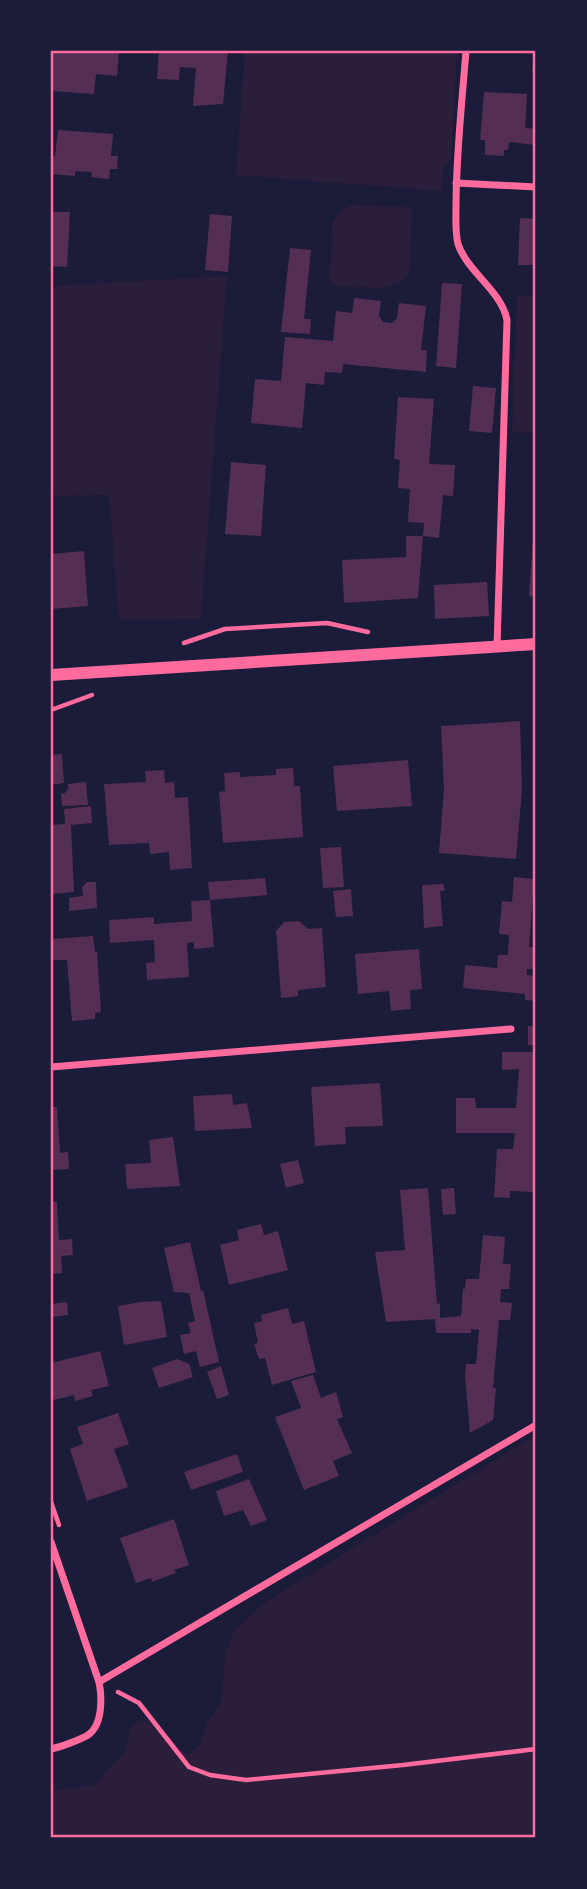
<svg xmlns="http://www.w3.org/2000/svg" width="587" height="1889" font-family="'Playfair Display',serif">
<rect width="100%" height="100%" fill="#1b1b3a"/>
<!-- green -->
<g fill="#2a1e3b">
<polygon points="245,51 457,51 451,159 444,165 442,191 236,175"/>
<polygon points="351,205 410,207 412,210 410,270 404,279 399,283 381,288 339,286 330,282 332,223 340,211"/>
<polygon points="227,276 201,619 119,620 109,495 51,496 51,286"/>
<polygon points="536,294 536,434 512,432 517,296"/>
<polygon points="536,1435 536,1838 51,1838 51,1789 58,1790 94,1785 124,1753 132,1726 140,1720 149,1722 188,1755 200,1744 207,1723 221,1704 225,1655 233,1632 267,1601"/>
</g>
<!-- building -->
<g fill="#542f53">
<polygon points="51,51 119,51 117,76 96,74 94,94 51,91"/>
<polygon points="159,51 228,51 223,104 193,106 196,68 180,67 179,80 157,79"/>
<polygon points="524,51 536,51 536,72 532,72 534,54 524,53"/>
<polygon points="484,92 527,94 525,128 536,129 536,145 509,142 508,150 504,150 504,156 485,155 485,140 480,140"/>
<polygon points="58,130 113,134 111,156 118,156 117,169 110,169 109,179 91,177 92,172 75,171 75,176 51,174 51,156 55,156"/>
<polygon points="51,212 70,212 67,267 51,266"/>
<polygon points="210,214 232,216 228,272 205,270"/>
<polygon points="520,218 536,219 536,265 518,265"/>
<polygon points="290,248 311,250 304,319 311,319 310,334 281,332"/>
<polygon points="442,283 462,284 456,368 436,366"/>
<polygon points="354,298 381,301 379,316 383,322 392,323 397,318 399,303 426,306 421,350 427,350 426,372 343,364 342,373 325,372 324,385 306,383 302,428 251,423 255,379 281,381 285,337 333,341 336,311 352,313"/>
<polygon points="473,386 496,388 492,433 469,431"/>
<polygon points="398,397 434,399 429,464 455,465 453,496 443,495 439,538 423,536 418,598 344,603 342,560 406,557 406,536 423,536 424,523 408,522 410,489 398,488 400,460 394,459"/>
<polygon points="231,462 266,465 261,536 225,534"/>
<polygon points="533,538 536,538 536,597 529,596"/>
<polygon points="84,551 88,606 51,609 51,554"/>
<polygon points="487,582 489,616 435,619 434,585"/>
<polygon points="520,721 522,790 516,859 439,853 444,790 441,726"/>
<polygon points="62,754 64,783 51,785 51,755"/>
<polygon points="408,760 412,806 337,811 333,766"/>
<polygon points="293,768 294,786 300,786 303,837 223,843 219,792 225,791 224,773 240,772 240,777 276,775 276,769"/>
<polygon points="164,770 165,783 174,782 175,798 188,797 192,868 170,870 169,852 150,854 149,843 109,845 104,784 146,782 145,771"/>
<polygon points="86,782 88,805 62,806 61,793 64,794 68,789 68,784"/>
<polygon points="91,806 92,823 71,825 74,892 51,894 51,825 65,824 64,809"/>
<polygon points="341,847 344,887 323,888 320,848"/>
<polygon points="514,877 534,879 529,947 536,947 536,969 527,969 527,975 536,976 536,1001 525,1000 525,994 463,988 465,965 497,968 498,955 508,955 509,935 499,934 502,901 512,902"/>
<polygon points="265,878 267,895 210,900 208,882"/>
<polygon points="87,882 96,882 97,908 69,911 69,898 83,896 82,887"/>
<polygon points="443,884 445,890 440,891 443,926 424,928 422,885"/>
<polygon points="351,889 353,916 336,917 333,891"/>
<polygon points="210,900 214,947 194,949 194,942 187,943 189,977 147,980 146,963 155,962 154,940 110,943 109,920 154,917 154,924 192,921 191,901"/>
<polygon points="299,921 308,929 322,928 326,987 298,990 298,996 281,998 276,931 284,922"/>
<polygon points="93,936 95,952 97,951 101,1012 95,1013 95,1019 72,1021 67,960 51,960 51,939"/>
<polygon points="419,949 422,989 410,990 411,1009 391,1011 389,991 358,994 355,954"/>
<rect x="528" y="1026" width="8" height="19"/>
<polygon points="502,1052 536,1052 536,1111 533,1155 536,1155 536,1192 510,1191 510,1198 494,1197 497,1149 513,1149 515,1133 456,1133 456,1098 475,1098 476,1108 516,1108 519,1069 502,1070"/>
<polygon points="380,1083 383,1126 345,1127 346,1144 315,1146 311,1087"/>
<polygon points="232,1094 233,1105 247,1103 252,1128 195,1131 193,1096"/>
<polygon points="51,1107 57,1107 60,1153 68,1152 69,1169 51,1170"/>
<polygon points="173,1137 180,1186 127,1189 125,1164 151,1163 149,1140"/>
<polygon points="298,1160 304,1183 286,1188 280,1164"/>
<polygon points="428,1188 437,1304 440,1303 440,1318 461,1316 463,1289 465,1289 466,1279 479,1279 483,1235 505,1237 503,1264 511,1264 509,1289 501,1289 500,1302 512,1303 510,1320 499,1320 493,1388 496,1388 493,1420 470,1433 465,1376 466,1364 476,1364 479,1330 471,1329 471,1333 436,1333 435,1319 386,1322 375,1252 405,1250 400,1190"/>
<polygon points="454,1188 456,1214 443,1215 441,1189"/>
<polygon points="51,1202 57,1202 59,1240 72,1239 73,1255 61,1256 62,1273 51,1274"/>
<polygon points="261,1224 264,1235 278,1231 288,1270 229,1285 220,1245 239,1240 237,1230"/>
<polygon points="190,1242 201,1291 203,1290 219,1362 200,1367 196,1351 184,1354 180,1335 191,1333 188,1323 195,1321 189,1293 174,1292 164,1248"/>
<polygon points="161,1301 167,1337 124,1345 118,1306 140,1302"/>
<polygon points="67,1302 68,1315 51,1317 51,1304"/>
<polygon points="288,1308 292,1324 304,1321 316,1372 272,1385 265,1358 259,1359 254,1344 258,1343 254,1323 262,1321 261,1315"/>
<polygon points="100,1351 109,1386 91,1390 93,1396 75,1401 74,1395 54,1400 51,1389 51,1363"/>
<polygon points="177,1359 189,1364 193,1377 159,1388 152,1368"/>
<polygon points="221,1366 229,1395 217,1399 207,1372"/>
<polygon points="313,1375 321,1398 336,1392 343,1417 337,1419 352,1453 333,1461 339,1476 304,1490 275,1417 301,1408 291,1381"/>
<polygon points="118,1413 129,1444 114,1449 128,1487 87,1501 70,1449 83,1444 77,1427"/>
<polygon points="237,1454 243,1472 191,1490 184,1472"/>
<polygon points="249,1479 267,1520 251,1526 243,1510 224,1516 216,1491"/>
<polygon points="174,1519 189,1565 174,1570 176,1573 152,1582 151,1578 136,1583 120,1538"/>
</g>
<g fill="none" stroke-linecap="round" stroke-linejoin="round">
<!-- path -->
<g stroke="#ff6b9d" stroke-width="4.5">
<polyline points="184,643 225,629 309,624 327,623 368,632"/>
<polyline points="51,710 92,695"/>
<polyline points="51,1502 59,1525"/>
<polyline points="118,1692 139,1703 189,1767 210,1775 246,1780 403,1765 536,1749"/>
</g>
<!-- minor -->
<g stroke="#ff6b9d" stroke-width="7">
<path d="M466,51C462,102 456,155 456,207C456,219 455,232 458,244C468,273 501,290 507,320L497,647"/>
<polyline points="456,183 536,187"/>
<polyline points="51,1067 511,1029"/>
<path d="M51,1542L99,1682C102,1697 103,1725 88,1735C80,1740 60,1747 51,1749"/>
<polyline points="99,1682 536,1425"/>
</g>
<!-- tertiary -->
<polyline stroke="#ff6b9d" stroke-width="12" points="51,675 536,644"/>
</g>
<!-- border -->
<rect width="587" height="1889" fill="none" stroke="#1b1b3a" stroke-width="105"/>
<rect x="52" y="52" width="482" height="1784" fill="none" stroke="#ff6b9d" stroke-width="2.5"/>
</svg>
